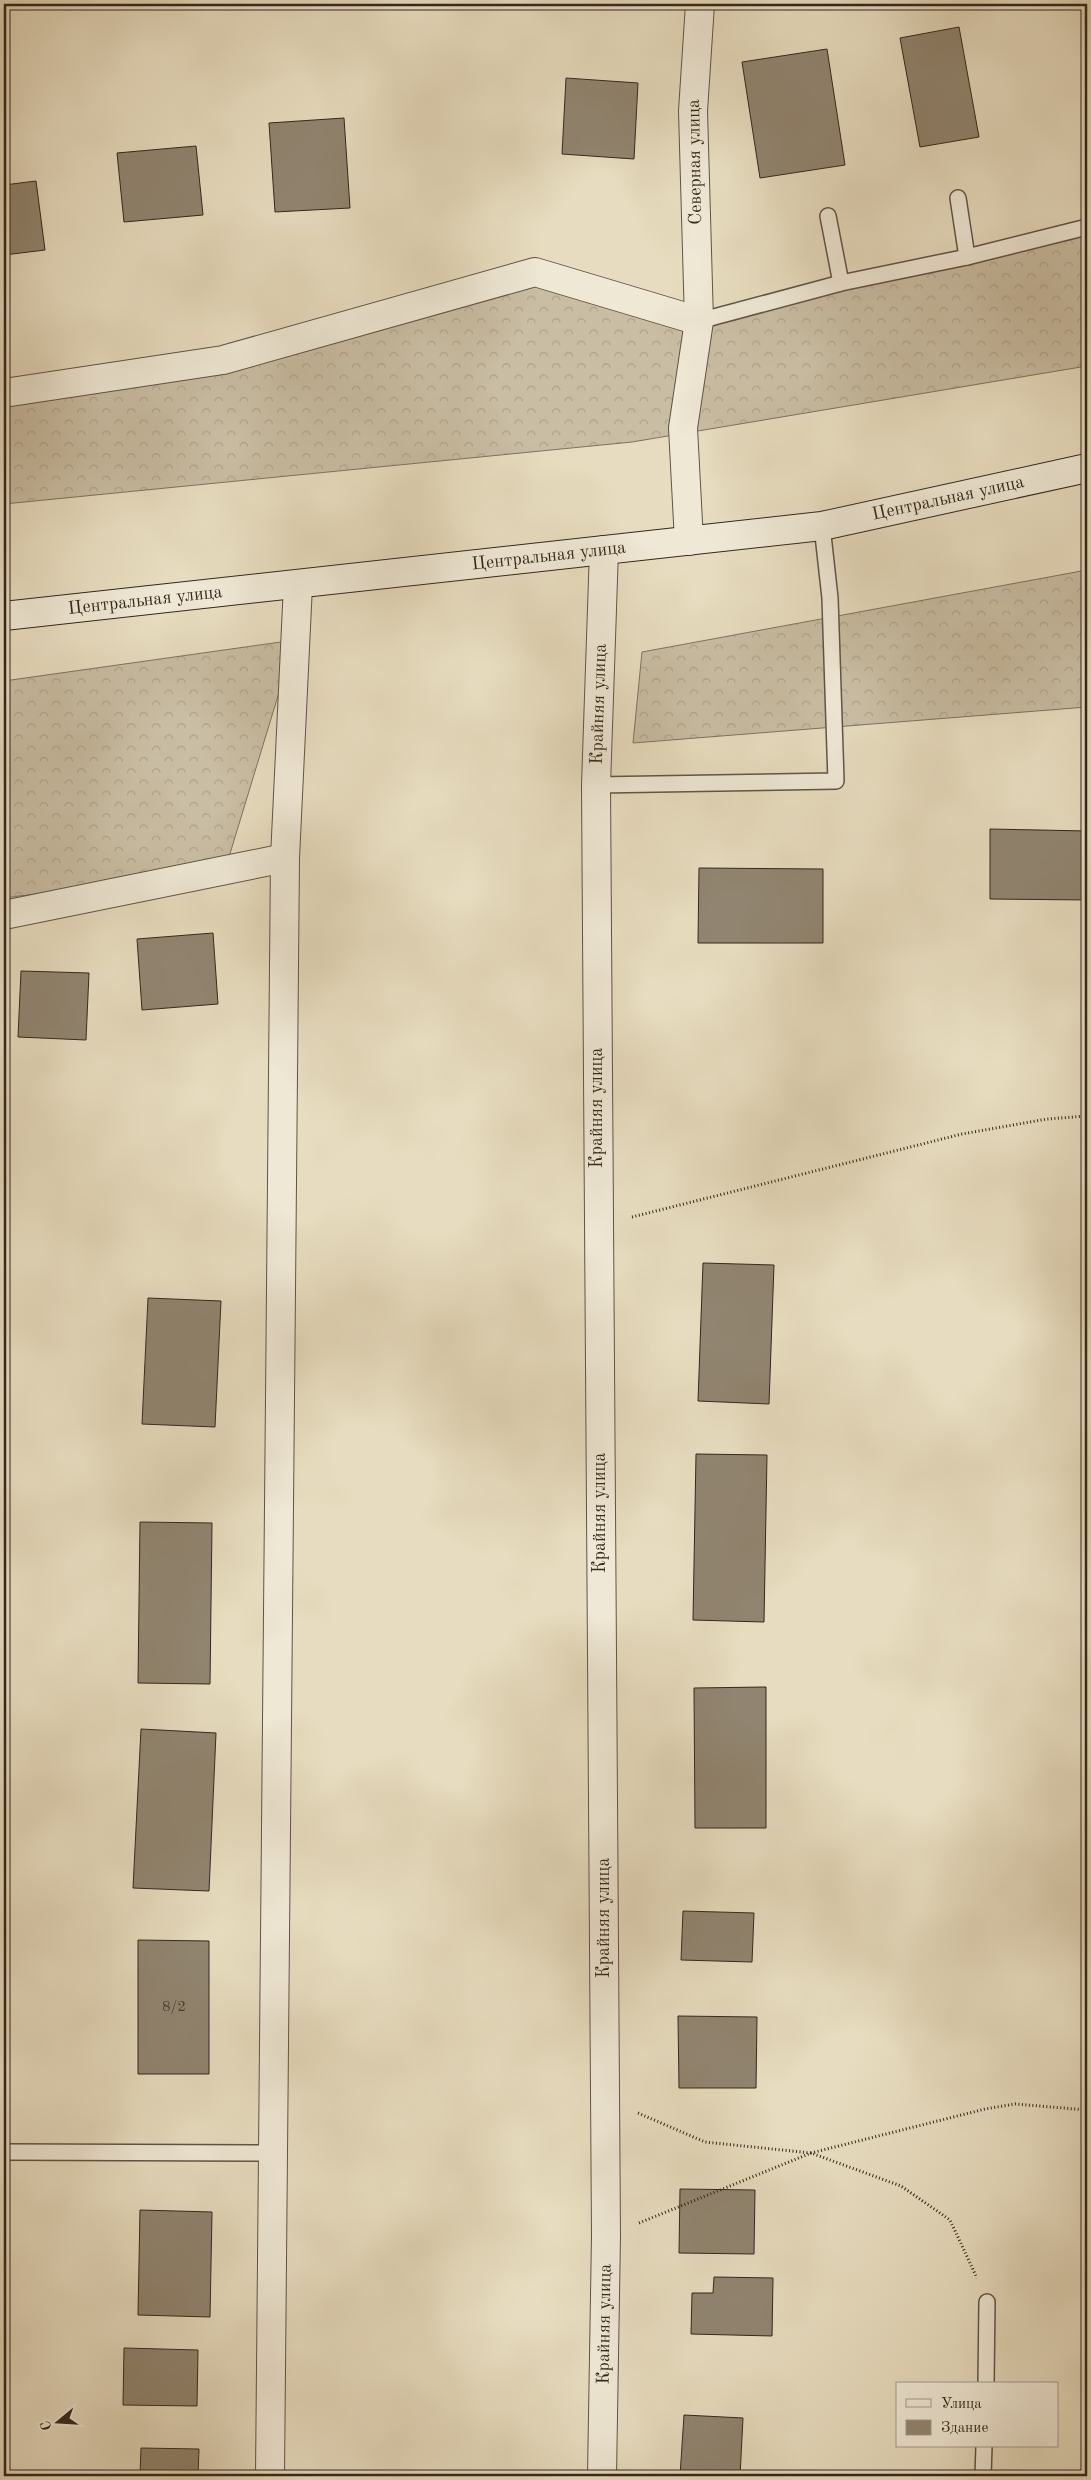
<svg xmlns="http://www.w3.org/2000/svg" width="1091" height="2480" font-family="'Old Standard TT',serif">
<defs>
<pattern id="forest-crowns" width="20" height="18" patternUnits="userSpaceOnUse" patternTransform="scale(1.25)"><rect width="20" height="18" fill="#c9bda3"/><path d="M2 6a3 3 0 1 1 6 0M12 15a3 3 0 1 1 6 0" fill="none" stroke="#ada28c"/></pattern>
</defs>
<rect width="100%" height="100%" fill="#e7dcbf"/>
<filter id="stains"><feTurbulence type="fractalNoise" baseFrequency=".004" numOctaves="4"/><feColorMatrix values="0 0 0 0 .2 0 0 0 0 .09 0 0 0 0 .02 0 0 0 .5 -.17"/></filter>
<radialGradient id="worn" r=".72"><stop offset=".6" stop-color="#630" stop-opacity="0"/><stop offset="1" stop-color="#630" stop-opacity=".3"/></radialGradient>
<!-- forest -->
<g fill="url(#forest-crowns)" stroke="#7e7260">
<polygon points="1087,226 1087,366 632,442 4,504 4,397 223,360 535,272 699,321"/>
<polygon points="1087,570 1087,707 633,743 642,652"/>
<polygon points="295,640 225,870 4,898 4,681"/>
</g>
<!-- building -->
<g fill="#918571" stroke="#34271c">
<polygon points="959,27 979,137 920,147 900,38"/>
<polygon points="827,49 845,165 760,178 742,62"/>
<polygon points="566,78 638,83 634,159 562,154"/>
<polygon points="344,118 350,208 275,212 269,123"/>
<polygon points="196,146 203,215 124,222 117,153"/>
<polygon points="36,181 45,250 4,255 4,185"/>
<polygon points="990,829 1087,831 1087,900 990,899"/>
<polygon points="699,868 823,869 823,943 698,943"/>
<polygon points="213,933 218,1004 142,1010 137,939"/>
<polygon points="21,971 89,973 86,1040 18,1037"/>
<polygon points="703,1263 774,1265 769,1404 698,1401"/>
<polygon points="148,1298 221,1301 215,1427 142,1424"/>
<polygon points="696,1454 767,1455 764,1622 693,1620"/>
<polygon points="140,1522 212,1523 210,1684 138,1683"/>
<polygon points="766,1687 766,1828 695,1828 694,1688"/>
<polygon points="141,1729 216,1733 209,1891 133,1888"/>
<polygon points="683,1911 754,1913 752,1962 681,1960"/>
<polygon points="138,1940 209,1941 209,2074 138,2074"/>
<polygon points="678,2016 757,2017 756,2088 679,2088"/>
<polygon points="680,2189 755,2190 754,2254 679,2253"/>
<polygon points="140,2210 212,2212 210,2317 138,2315"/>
<polygon points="714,2277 773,2278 772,2336 691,2334 692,2293 713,2293"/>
<polygon points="124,2348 198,2350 197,2406 123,2405"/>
<polygon points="684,2415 743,2418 740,2476 680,2476"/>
<polygon points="141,2448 199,2449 198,2476 140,2476"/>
</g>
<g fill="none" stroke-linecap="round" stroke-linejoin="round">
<defs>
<g id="service">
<polyline points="958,198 967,257"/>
<polyline points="828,216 841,283"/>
<polyline points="699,321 841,283 967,257 1087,227"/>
<polyline points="596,785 836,781 830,598 822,526"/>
<polyline points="4,2152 275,2153"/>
<polyline points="986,2384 987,2302"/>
<polyline points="983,2476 984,2446"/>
</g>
<g id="minor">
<polyline points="4,393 223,360 535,272 699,321"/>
<polyline points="689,541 683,428 699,321 693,111 700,4"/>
<polyline points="4,915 285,858"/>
<polyline points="270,2476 285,858 298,585"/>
<path id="s1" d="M602,2476L606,2236L596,785L604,550"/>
</g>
<g id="secondary">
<path id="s2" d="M4,616L822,526L1087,468"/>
</g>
</defs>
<!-- service casing -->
<use href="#service" stroke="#615445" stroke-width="18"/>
<!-- minor casing -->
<use href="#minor" stroke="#615445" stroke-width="30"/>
<!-- secondary casing -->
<use href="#secondary" stroke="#34271c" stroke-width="30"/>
<!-- path -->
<g stroke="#34271c" stroke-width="3" stroke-dasharray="1 2.5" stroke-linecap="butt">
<polyline points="632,1217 962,1134 1047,1119 1087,1116"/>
<polyline points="638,2113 705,2142 811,2153 901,2186 950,2220 977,2278"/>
<polyline points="639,2223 811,2153 985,2109 1015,2104 1087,2110"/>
</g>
<!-- service -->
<use href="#service" stroke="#efe8d5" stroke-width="15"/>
<!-- minor -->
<use href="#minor" stroke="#efe8d5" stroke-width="28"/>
<!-- secondary -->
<use href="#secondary" stroke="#efe8d5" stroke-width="28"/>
</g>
<g text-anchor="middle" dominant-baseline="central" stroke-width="5" stroke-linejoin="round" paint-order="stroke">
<!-- number labels -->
<g font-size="15" fill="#4b3e31">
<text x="174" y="2007">8/2</text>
</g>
<!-- street labels -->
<g font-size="18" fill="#34271c" stroke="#efe8d5">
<text transform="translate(695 162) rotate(-91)">Северная улица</text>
<text stroke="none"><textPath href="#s2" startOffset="952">Центральная улица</textPath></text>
<text stroke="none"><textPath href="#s2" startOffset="548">Центральная улица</textPath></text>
<text stroke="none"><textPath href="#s2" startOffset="142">Центральная улица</textPath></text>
<text stroke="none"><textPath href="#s1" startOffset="1772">Крайняя улица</textPath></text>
<text transform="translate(597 1108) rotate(-90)">Крайняя улица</text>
<text transform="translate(600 1513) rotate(-90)">Крайняя улица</text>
<text transform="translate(604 1918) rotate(-90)">Крайняя улица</text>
<text stroke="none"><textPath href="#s1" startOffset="152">Крайняя улица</textPath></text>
</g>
</g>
<!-- margin -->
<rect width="1091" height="2480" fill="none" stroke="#e7dcbf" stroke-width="20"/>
<rect x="5" y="5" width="1081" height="2470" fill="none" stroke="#34271c" stroke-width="2.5"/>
<rect x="10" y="10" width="1071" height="2460" fill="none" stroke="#34271c"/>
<!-- legend -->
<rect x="896" y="2382" width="162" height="65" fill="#efe8d5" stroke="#a49b8b"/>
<rect x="906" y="2399" width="25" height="8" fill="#efe8d5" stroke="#a49b8b"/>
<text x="941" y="2408" font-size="15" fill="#34271c">Улица</text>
<rect x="906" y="2420" width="25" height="15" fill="#918571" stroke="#a49b8b"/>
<text x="941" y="2432" font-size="15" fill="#34271c">Здание</text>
<!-- north arrow -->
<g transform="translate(58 2422) rotate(252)" stroke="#efe8d5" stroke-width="4" paint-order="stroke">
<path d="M0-4L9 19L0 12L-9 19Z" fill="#34271c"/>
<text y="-8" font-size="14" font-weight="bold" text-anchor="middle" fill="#34271c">С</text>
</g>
<rect width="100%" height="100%" filter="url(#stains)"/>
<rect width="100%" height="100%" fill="url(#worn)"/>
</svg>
